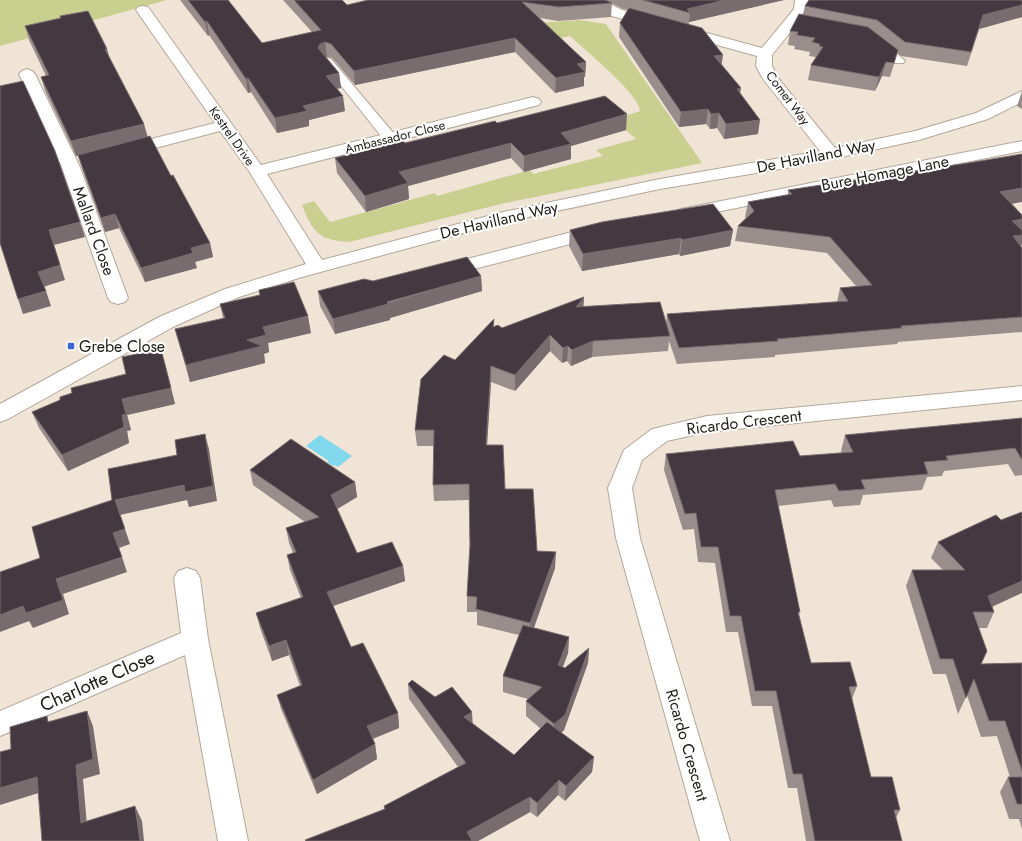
<svg xmlns="http://www.w3.org/2000/svg" width="1022" height="841" font-family="Jost,sans-serif">
<rect width="100%" height="100%" fill="#f0e4d6"/>
<!-- green -->
<g fill="#c8cf8f">
<polygon points="0,0 167,0 0,46"/>
<path d="M580,20L606,24L702,163L505,203L349,242C319,240 313,233 302,205L314,201L330,222L435,193L437,196L530,170L533,174L603,156L596,150L636,139L614,120L640,111C641,96 584,49 570,36L540,42L538,23Z"/>
</g>
<!-- water -->
<polygon fill="#82d8ed" points="320,435 352,456 338,467 335,465 333,466 327,462 329,461 306,446"/>
<g fill="none" stroke-linecap="round" stroke-linejoin="round">
<defs>
<g id="lane">
<polygon points="878,40 882,41 903,59 905,61 903,63 895,63 874,45 872,43 874,41"/>
<polygon points="327,58 331,59 395,135 396,138 395,141 385,141 323,63 321,61 323,59"/>
</g>
<g id="street">
<polygon points="584,0 602,0 622,10 762,48 794,9 795,0 809,0 808,10 772,55 772,66 778,78 835,148 915,131 976,113 1022,91 1022,102 988,119 919,140 804,165 660,189 505,222 302,277 239,297 173,327 8,419 0,422 0,404 159,317 225,289 306,264 249,171 220,131 125,156 119,155 117,151 119,147 215,123 136,10 138,7 143,6 148,7 261,165 533,97 539,99 541,102 539,105 267,174 322,260 503,212 660,179 820,151 763,79 756,66 757,56 612,16 586,3"/>
<polygon points="27,69 32,71 35,74 79,165 128,298 125,302 118,304 111,302 108,298 61,165 19,74 22,71"/>
<polygon points="1022,141 1022,151 686,218 680,217 677,213 680,209 686,208"/>
<polygon points="599,225 605,227 608,231 605,235 443,277 436,275 433,271 436,267"/>
<polygon points="1022,386 1022,400 707,432 667,441 642,460 632,488 640,538 730,841 700,841 616,538 608,488 624,450 652,429 707,416"/>
<polygon points="187,568 196,571 200,578 208,639 248,841 218,841 185,655 0,736 0,711 181,633 174,578 178,571"/>
</g>
</defs>
<!-- lane casing -->
<use href="#lane" stroke="#b3a79b" stroke-width="2"/>
<!-- street casing -->
<use href="#street" stroke="#b3a79b" stroke-width="2"/>
<!-- lane -->
<use href="#lane" fill="#fff" fill-rule="evenodd"/>
<!-- street -->
<use href="#street" fill="#fff" fill-rule="evenodd"/>
</g>
<!-- wall -->
<g fill="#9a8e8c">
<polygon points="180,0 228,0 262,43 312,32 283,0 342,0 347,5 605,0 612,3 611,17 558,21 540,18 586,62 585,77 584,77 584,86 555,93 515,52 355,85 332,58 327,57 326,57 339,73 341,88 337,89 345,111 309,120 309,126 277,133 251,92 248,93 209,35 208,36"/>
<polygon points="605,0 784,0 689,22 689,24 741,88 740,93 758,134 724,139 717,128 710,129 706,124 679,127 619,37 620,23 628,10 623,9"/>
<polygon points="1022,0 1022,17 979,29 967,66 901,56 897,53 894,64 890,77 882,76 875,91 808,80 811,65 816,57 809,56 810,52 794,49 795,46 788,45 790,31 803,14 805,6"/>
<polygon points="25,26 110,59 147,137 171,176 210,243 213,257 195,262 197,268 145,282 119,228 105,232 82,169 78,156 76,156 45,91 41,77 46,76 29,40"/>
<polygon points="1022,91 1022,109 1017,106"/>
<polygon points="497,123 626,130 571,146 571,159 524,172 511,158 408,186 409,199 366,212 337,173 335,158"/>
<polygon points="788,190 1012,204 1022,215 1021,247 1022,248 1022,332 898,342 897,344 775,355 775,357 677,364 669,341 668,351 592,357 571,366 567,361 562,363 550,351 515,391 491,382 487,445 505,489 537,551 555,568 534,628 569,637 568,653 563,667 565,668 589,648 588,663 564,730 561,733 594,757 592,772 565,801 558,795 537,817 530,812 478,841 306,841 384,809 384,806 458,767 409,699 408,684 473,724 514,755 541,729 526,716 526,701 528,699 503,692 503,676 519,635 477,625 477,612 467,612 467,596 470,545 469,500 434,501 433,485 434,446 417,446 415,430 455,360 494,319 494,327 502,328 584,297 583,306 666,323 667,314 837,302 840,288 856,286 827,253 735,241 738,226 746,218 745,217 748,202 788,195"/>
<polygon points="570,230 733,230 730,246 680,256 679,254 582,271 569,246"/>
<polygon points="481,276 482,291 390,318 390,320 335,334 320,306 318,291 373,281"/>
<polygon points="259,290 311,333 268,343 269,352 264,354 265,363 190,382 175,329 223,318 220,304 260,295"/>
<polygon points="165,364 175,404 127,415 131,430 127,431 129,443 68,471 39,428 32,412 60,400 72,393"/>
<polygon points="1022,418 1022,475 1015,476 1008,464 944,471 942,476 927,477 922,490 863,495 860,505 834,507 831,500 778,506 800,612 799,614 811,663 857,686 852,699 871,777 900,810 896,818 902,841 806,841 797,788 788,788 772,706 752,706 738,632 726,632 715,563 698,562 694,529 683,530 664,470 666,454 800,456 842,453 841,451 845,435"/>
<polygon points="250,470 355,482 357,497 337,509 357,553 403,566 405,581 333,606 351,647 398,713 399,728 373,739 375,744 377,759 317,794 281,709 277,695 300,686 289,655 272,661 260,628 256,613 301,598 290,570 287,555 293,553 289,543 286,528 305,522 253,485"/>
<polygon points="996,515 992,607 994,612 987,628 979,628 981,664 1022,663 1022,829 1019,819 1009,819 1000,792 1008,777 1010,777 997,736 981,737 967,695 958,714 946,674 933,674 906,586 912,570 943,570 931,558 938,542"/>
</g>
<!-- shaded-wall -->
<g fill="#786c6e">
<polygon points="725,0 784,0 689,22 690,13 687,9"/>
<polygon points="1022,5 1022,17 979,29 967,66 983,15"/>
<polygon points="207,21 209,35 208,36 205,22"/>
<polygon points="515,38 515,52 355,85 354,71"/>
<polygon points="325,42 327,57 322,58 318,48 320,44"/>
<polygon points="105,49 107,49 111,63"/>
<polygon points="723,55 721,69 714,56"/>
<polygon points="586,62 585,77 584,77 584,86 555,93 556,78 577,64"/>
<polygon points="886,62 882,76 875,91 879,77"/>
<polygon points="339,73 341,88 328,90 326,76"/>
<polygon points="248,78 251,92 248,93 246,79"/>
<polygon points="741,88 738,103 737,89"/>
<polygon points="343,96 345,111 309,120 309,126 277,133 275,118 303,106"/>
<polygon points="708,109 706,124 679,127 681,112"/>
<polygon points="719,113 717,128 710,129 711,114"/>
<polygon points="627,114 626,130 571,146 571,159 524,172 524,156 561,133"/>
<polygon points="760,120 758,134 724,139 726,124"/>
<polygon points="144,124 148,138 76,156 71,141"/>
<polygon points="511,143 511,158 408,186 409,199 366,212 365,196 399,172"/>
<polygon points="1022,188 1022,202 995,207 1000,192"/>
<polygon points="115,214 119,228 105,232 101,218"/>
<polygon points="1022,219 1022,228 1020,234 1012,221"/>
<polygon points="80,222 85,237 54,245 65,280 43,287 38,272 49,230"/>
<polygon points="733,230 730,246 680,256 682,240"/>
<polygon points="1022,235 1022,244 1020,250 1013,236"/>
<polygon points="681,238 679,254 582,271 583,254"/>
<polygon points="210,243 213,257 195,262 197,268 145,282 141,268 191,248"/>
<polygon points="481,276 482,291 390,318 390,320 335,334 333,319"/>
<polygon points="46,291 51,306 23,314 18,299"/>
<polygon points="584,297 583,313 576,307"/>
<polygon points="308,316 311,333 268,343 269,352 264,354 265,363 190,382 186,365 247,340 263,327"/>
<polygon points="550,335 550,351 515,391 515,375"/>
<polygon points="593,341 592,357 571,366 572,350"/>
<polygon points="568,346 567,361 562,363 563,348"/>
<polygon points="161,349 175,404 127,415 131,430 127,431 129,443 68,471 62,455 122,415 122,399"/>
<polygon points="491,366 491,382 486,461 486,445"/>
<polygon points="205,434 209,449 217,501 189,507 187,500 120,515 115,500 184,485"/>
<polygon points="355,482 357,497 334,511 331,495"/>
<polygon points="125,529 130,544 119,548 127,572 63,594 69,614 33,628 29,621 0,632 0,615 23,606 113,533"/>
<polygon points="556,552 555,568 530,638 530,623"/>
<polygon points="403,566 405,581 330,607 327,592"/>
<polygon points="1022,581 1022,593 981,612 988,596"/>
<polygon points="569,637 568,653 557,681 558,665"/>
<polygon points="286,640 289,655 272,661 269,646"/>
<polygon points="589,648 588,663 564,730 553,740 554,724"/>
<polygon points="87,711 93,726 100,774 83,779 88,837 81,823 76,765"/>
<polygon points="472,712 473,728 464,717"/>
<polygon points="398,713 399,728 369,740 367,726"/>
<polygon points="375,744 377,759 317,794 313,780"/>
<polygon points="594,757 592,772 565,801 566,786"/>
<polygon points="37,777 45,791 0,805 0,788"/>
<polygon points="559,780 558,795 537,817 537,803"/>
<polygon points="530,797 530,812 478,841 467,841 467,832"/>
<polygon points="135,806 142,821 144,841 140,841"/>
</g>
<!-- building -->
<g fill="#443841" stroke="#786c6e">
<polygon points="188,0 228,0 262,43 321,30 294,0 342,0 347,5 368,0 605,0 612,3 559,7 522,2 586,62 577,64 585,72 556,78 515,38 354,71 331,44 325,42 320,44 318,48 339,73 326,76 343,96 303,106 307,111 275,118 248,78 246,79 207,21 205,22"/>
<polygon points="643,0 725,0 687,9 690,13"/>
<polygon points="809,0 1022,0 1022,5 983,15 971,52 905,42 877,20 805,6"/>
<polygon points="629,8 702,28 723,55 714,56 741,88 737,89 760,120 726,124 719,113 711,114 708,109 681,112 620,23"/>
<polygon points="88,11 107,49 105,49 144,124 71,141 41,77 49,75 25,26 61,18 60,16"/>
<polygon points="799,14 868,27 898,50 894,63 886,62 879,77 811,65 823,47 819,46 820,44 812,42 815,38 797,35 798,32 790,31"/>
<polygon points="23,81 55,151 80,222 49,230 60,265 38,272 46,291 18,299 0,243 0,86"/>
<polygon points="605,96 627,114 561,133 571,144 524,156 511,143 399,172 408,183 365,196 335,158 403,141 405,143 495,121 497,123"/>
<polygon points="150,136 171,176 173,175 210,243 191,248 193,253 141,268 115,214 101,218 78,155"/>
<polygon points="1022,154 1022,188 1000,192 1022,215 1022,219 1012,221 1022,230 1022,235 1013,236 1022,248 1022,317 901,326 902,328 777,339 778,341 679,348 667,314 848,301 840,288 872,285 830,237 738,226 754,211 748,202 792,194 788,190 968,163"/>
<polygon points="713,204 733,230 682,240 681,238 583,254 570,230 602,222"/>
<polygon points="467,257 481,276 387,302 388,304 333,319 318,291 364,279 373,281"/>
<polygon points="294,282 308,316 263,327 266,335 247,340 262,346 186,365 175,329 225,318 220,304 260,295 259,290"/>
<polygon points="584,297 576,307 660,302 670,336 593,341 572,350 568,346 563,348 550,335 515,375 491,366 486,445 503,445 505,489 533,489 537,551 556,552 530,623 476,609 477,597 467,596 470,545 469,484 433,485 434,430 415,430 421,379 444,355 455,360 494,319 493,327 498,325 502,328"/>
<polygon points="161,349 171,388 122,399 126,414 122,415 124,427 62,455 32,412 60,400 60,397 72,393 71,388 126,374 122,357"/>
<polygon points="1022,418 1022,460 1015,448 946,456 948,460 924,462 928,474 861,480 865,489 839,491 835,484 775,490 800,612 798,612 811,663 850,662 857,686 849,687 871,777 892,777 900,810 894,810 902,841 815,841 802,774 793,774 776,691 755,691 741,616 730,616 718,547 701,547 696,513 685,514 666,454 793,441 800,456 853,452 845,435"/>
<polygon points="205,434 213,486 185,492 184,485 115,500 125,529 113,533 122,557 56,579 63,600 26,613 23,606 0,615 0,572 40,558 32,527 112,500 108,469 177,455 175,440"/>
<polygon points="291,439 355,482 331,495 357,553 392,542 403,566 327,592 351,647 363,643 398,713 367,726 375,744 313,780 277,695 302,685 286,640 269,646 256,613 303,597 287,555 296,552 286,528 319,517 250,470"/>
<polygon points="1022,512 1022,581 988,596 994,612 973,612 987,651 981,664 1022,663 1022,771 1005,721 989,721 974,679 966,698 953,659 940,659 912,570 965,570 938,542 996,515 1001,520"/>
<polygon points="523,625 569,637 558,665 565,668 589,648 565,715 554,724 526,701 542,687 503,676"/>
<polygon points="412,680 435,697 452,687 472,712 464,717 514,755 547,722 594,757 566,786 559,780 537,803 530,797 467,832 472,841 306,841 305,840 385,809 384,806 466,763 408,684"/>
<polygon points="87,711 93,759 76,765 81,823 135,806 140,841 42,841 37,777 0,788 0,752 11,749 10,727 47,716 48,722"/>
<polygon points="1008,777 1022,777 1022,804 1017,804"/>
</g>
<!-- markers -->
<rect fill="#3e64d5" stroke="#fff" stroke-width="1.5" x="67" y="342" width="8" height="8" rx="2"/>
<g text-anchor="middle" dominant-baseline="central" stroke-width="4" stroke-linejoin="round" paint-order="stroke">
<!-- far-street labels -->
<g font-size="13" fill="#201c17" stroke="#fff">
<text transform="translate(788 98) rotate(53)">Comet Way</text>
<text transform="translate(232 136) rotate(55)">Kestrel Drive</text>
<text transform="translate(395 137) rotate(-14)">Ambassador Close</text>
</g>
<!-- street labels -->
<g font-size="16" fill="#201c17" stroke="#fff">
<text transform="translate(816 156) rotate(-11)">De Havilland Way</text>
<text transform="translate(885 173) rotate(-11)">Bure Homage Lane</text>
<text transform="translate(499 220) rotate(-13)">De Havilland Way</text>
<text transform="translate(94 231) rotate(70)">Mallard Close</text>
<text transform="translate(744 422) rotate(-7)">Ricardo Crescent</text>
<text transform="translate(687 745) rotate(74)">Ricardo Crescent</text>
</g>
<!-- poi labels -->
<g font-size="16" fill="#201c17" stroke="#fff" text-anchor="start">
<text x="79" y="346">Grebe Close</text>
</g>
<!-- near-street labels -->
<g font-size="19" fill="#201c17" stroke="#fff">
<text transform="translate(97 681) rotate(-24)">Charlotte Close</text>
</g>
</g>
</svg>
